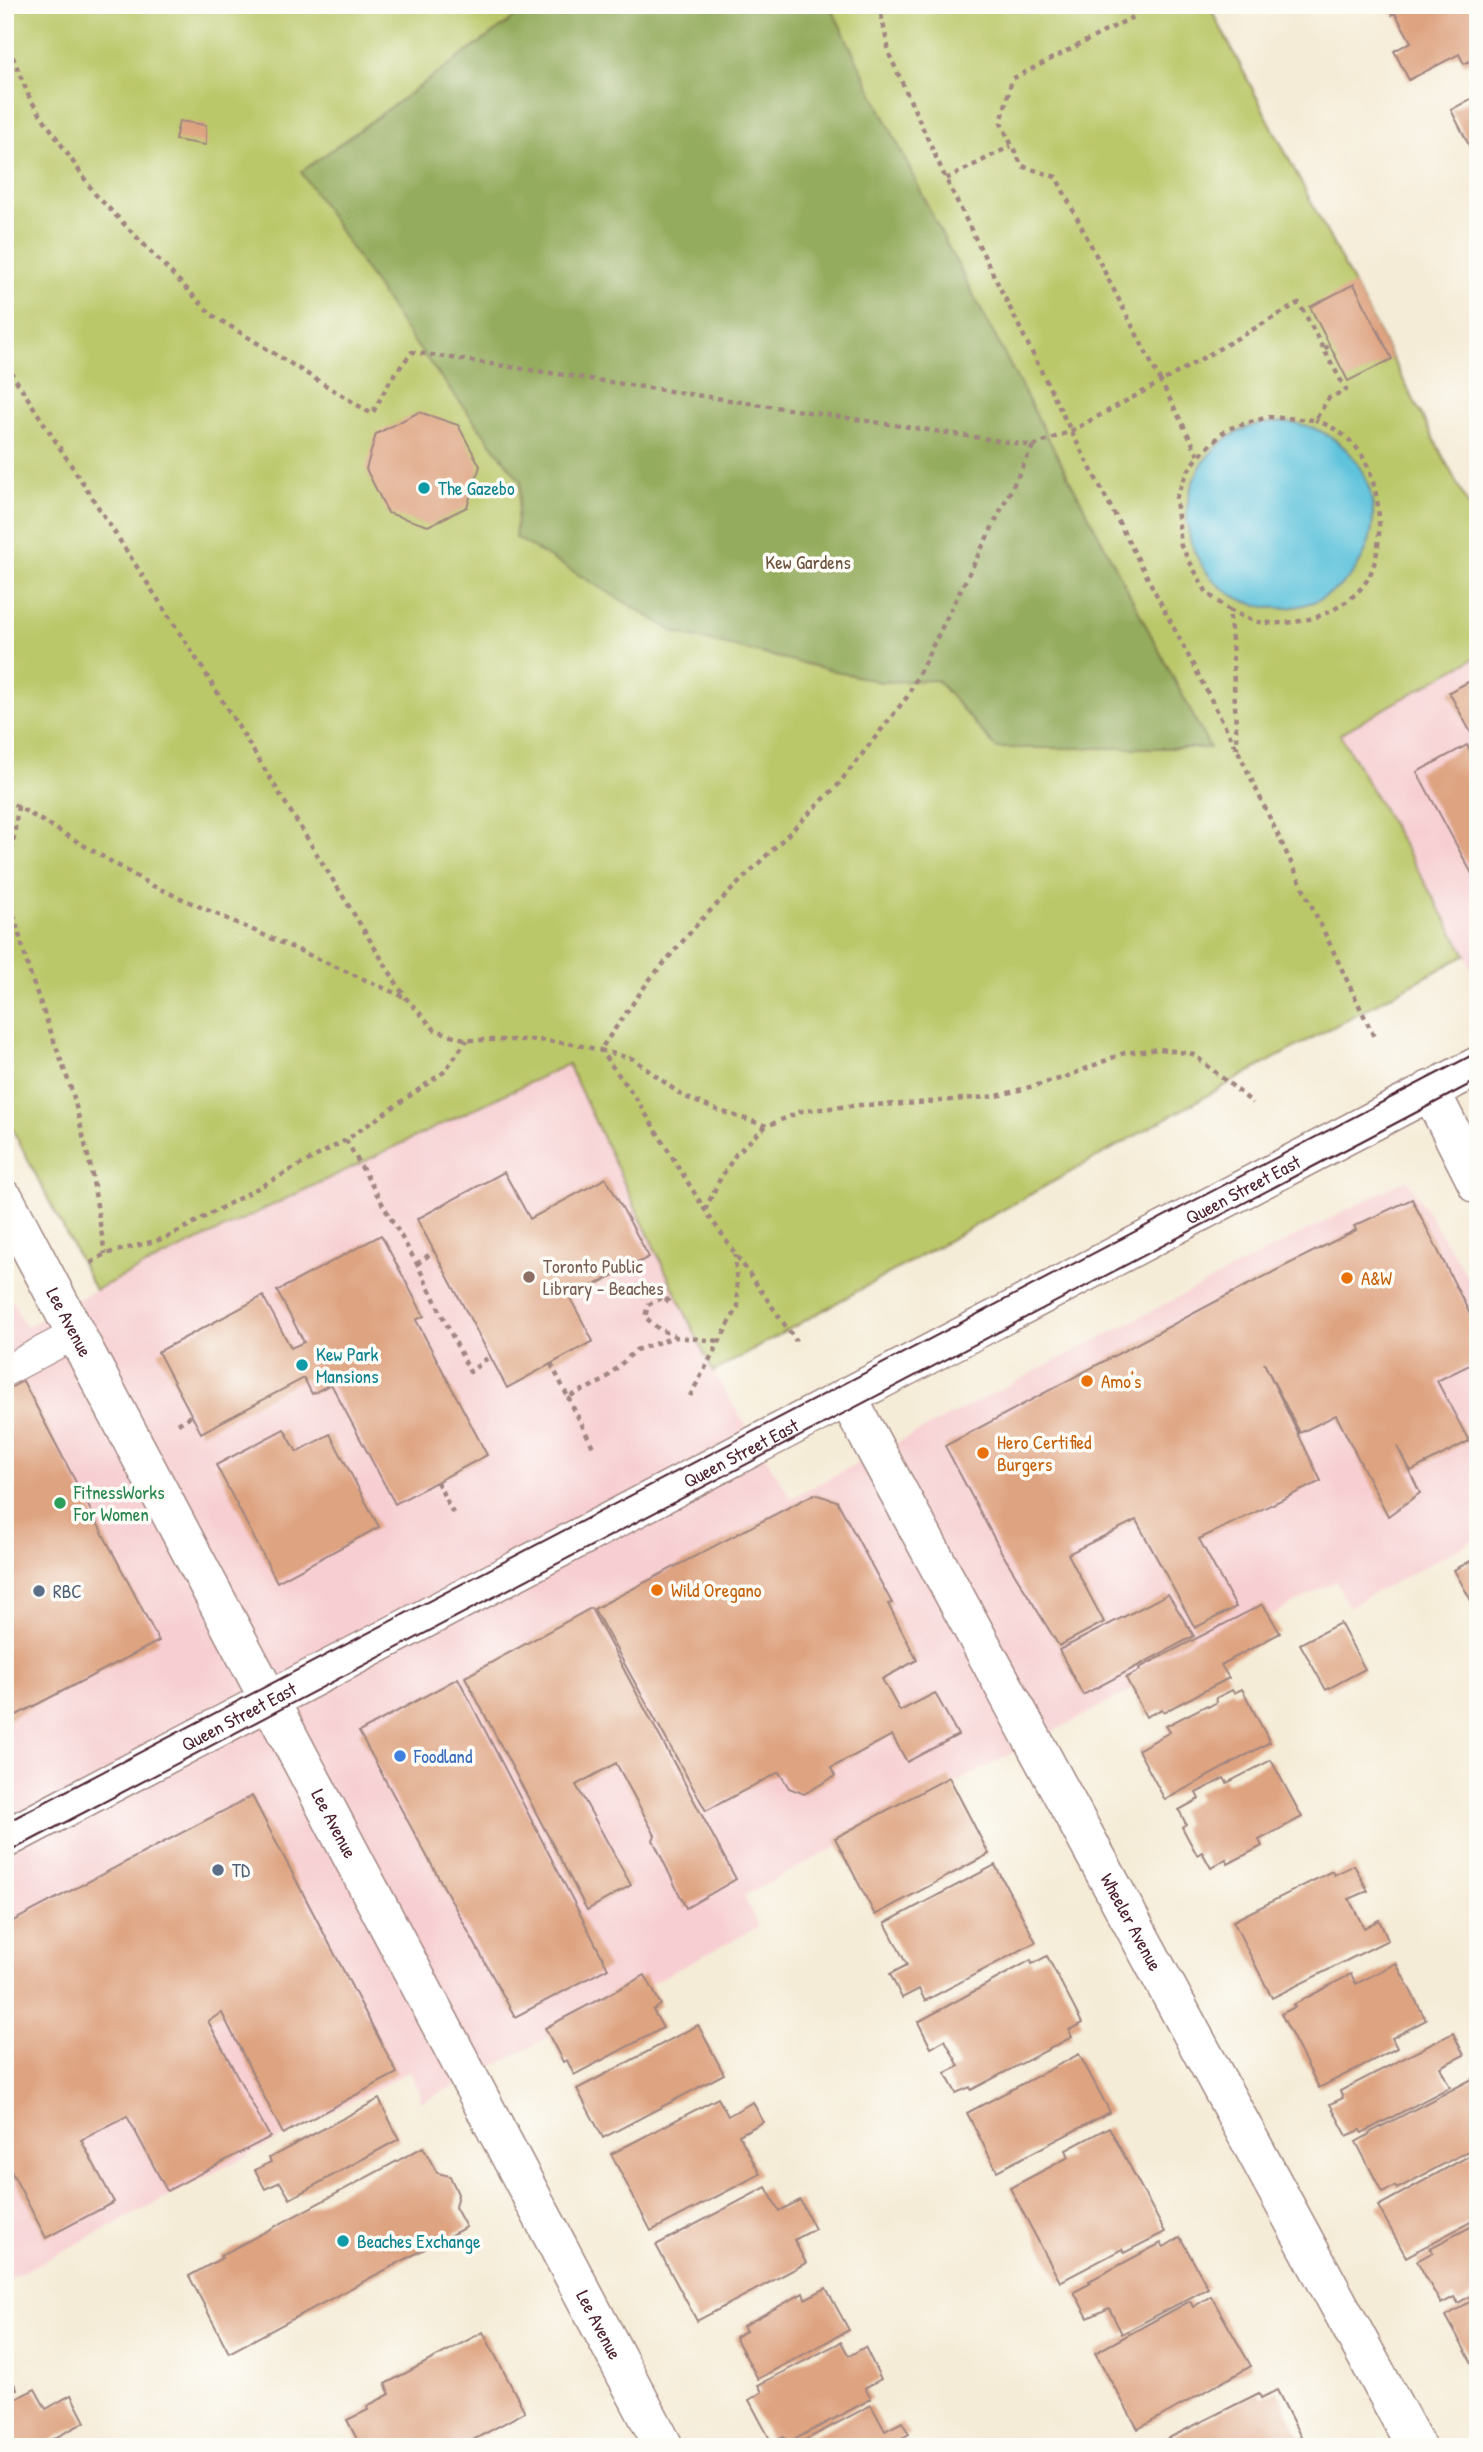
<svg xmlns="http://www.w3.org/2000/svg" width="1483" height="2452" font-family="'Patrick Hand',sans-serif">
<rect width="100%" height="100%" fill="#fdfcf7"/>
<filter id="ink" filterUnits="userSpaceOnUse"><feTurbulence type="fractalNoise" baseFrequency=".0143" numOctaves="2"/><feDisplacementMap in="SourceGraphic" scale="14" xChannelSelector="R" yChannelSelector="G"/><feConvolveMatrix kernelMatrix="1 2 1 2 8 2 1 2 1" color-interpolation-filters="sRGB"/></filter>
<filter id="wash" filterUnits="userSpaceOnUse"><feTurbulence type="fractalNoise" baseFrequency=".00686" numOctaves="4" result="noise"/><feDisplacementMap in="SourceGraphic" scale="28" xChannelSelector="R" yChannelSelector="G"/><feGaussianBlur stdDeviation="1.57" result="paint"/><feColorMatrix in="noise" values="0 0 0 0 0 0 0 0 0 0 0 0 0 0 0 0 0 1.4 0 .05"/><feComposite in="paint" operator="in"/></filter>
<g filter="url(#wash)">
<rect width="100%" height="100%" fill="#f5ecd7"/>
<!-- built -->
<g fill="#f7cfd2">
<polygon points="1478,656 1478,987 1466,955 1340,734"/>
<polygon points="568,1064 713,1372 791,1498 1407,1179 1478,1294 1478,1538 1348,1607 1336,1581 744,1896 758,1927 500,2063 422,2102 410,2071 5,2281 5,1287 26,1327 95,1290"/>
</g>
<!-- green -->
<polygon fill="#bbc869" stroke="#82744a" stroke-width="2" points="5,5 1209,5 1478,524 1478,656 1340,734 1466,955 1242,1076 713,1372 568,1064 95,1290 5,1115"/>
<!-- forest -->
<polygon fill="#94ac5d" stroke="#6f6644" stroke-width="2" points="532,5 830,5 940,231 1210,748 996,748 937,680 881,682 677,633 515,537 521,482 407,333 301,172"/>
<!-- water -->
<circle fill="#5ec3dc" stroke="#547184" stroke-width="2" cx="1280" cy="515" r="93"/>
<g id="blocks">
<!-- building -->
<g fill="#dea380">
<polygon points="1387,5 1478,5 1478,57 1464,64 1459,54 1409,80 1394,51 1411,42 1395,13 1392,15"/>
<polygon points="1478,95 1478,145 1471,149 1451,110"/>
<polygon points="179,121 206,125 206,145 175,140"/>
<polygon points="1354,284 1392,359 1348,381 1310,307"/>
<polygon points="419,412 458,425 480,466 467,507 428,526 388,513 366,469 376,434"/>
<polygon points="1478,677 1478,746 1449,692"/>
<polygon points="1467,745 1478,764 1478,885 1417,772"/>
<polygon points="504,1172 530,1219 606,1178 649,1257 570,1298 593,1341 507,1388 417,1219"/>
<polygon points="1412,1199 1478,1330 1478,1361 1437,1381 1469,1441 1411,1471 1397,1446 1420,1493 1388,1516 1336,1415 1300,1433 1264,1363 1321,1481 1199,1539 1236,1607 1195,1628 1136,1520 1068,1554 1104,1622 1059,1646 1002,1553 945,1446 1230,1294 1356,1230 1354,1226"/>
<polygon points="381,1235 424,1316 416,1320 487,1455 395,1504 331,1384 312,1394 304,1378 201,1433 158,1352 263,1296 291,1348 304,1342 277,1291"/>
<polygon points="23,1381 159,1641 5,1721 5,1391"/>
<polygon points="284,1429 297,1452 330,1434 379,1527 277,1582 216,1465"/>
<polygon points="814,1494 837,1501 892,1603 888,1604 917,1660 882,1679 900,1711 935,1693 958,1735 907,1762 892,1735 831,1768 835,1776 804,1794 789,1788 779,1772 706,1811 594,1609"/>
<polygon points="1478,1557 1478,1613 1454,1570"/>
<polygon points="1168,1594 1194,1636 1083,1695 1059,1650"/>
<polygon points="1263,1604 1280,1633 1221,1665 1229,1678 1164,1712 1162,1709 1146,1717 1126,1678 1140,1670 1139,1668"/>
<polygon points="591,1608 736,1879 686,1908 653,1840 655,1835 616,1763 576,1785 631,1885 587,1910 465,1677"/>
<polygon points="1340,1623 1365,1669 1326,1690 1300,1644"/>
<polygon points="458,1678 608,1968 515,2017 359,1732"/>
<polygon points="1242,1689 1270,1742 1165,1800 1138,1750 1170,1732 1166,1726 1207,1705 1208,1707 1217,1702 1216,1698 1232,1690 1234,1693"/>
<polygon points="1271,1760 1302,1817 1259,1840 1262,1846 1228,1864 1226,1859 1211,1868 1202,1852 1197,1855 1182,1827 1186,1824 1179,1810 1199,1799 1196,1793 1224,1778 1227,1783"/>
<polygon points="949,1777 989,1854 875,1915 835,1838"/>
<polygon points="252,1796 397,2073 283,2134 222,2013 208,2021 270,2137 167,2191 127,2116 81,2140 114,2202 46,2238 9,2167 5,2169 5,1925"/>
<polygon points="995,1865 1036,1942 925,2001 919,1989 902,1998 890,1974 907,1965 885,1923"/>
<polygon points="1354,1865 1368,1891 1349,1899 1364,1928 1379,1920 1388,1940 1272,1998 1233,1921 1332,1871 1334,1875"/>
<polygon points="1047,1956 1082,2023 1069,2030 1072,2037 971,2090 970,2087 956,2093 945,2073 959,2066 945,2040 931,2048 918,2022 1031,1960 1032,1964"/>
<polygon points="1396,1963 1426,2020 1392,2038 1397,2048 1319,2088 1281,2014 1295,2007 1293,2005 1351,1974 1356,1984"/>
<polygon points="645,1975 661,2005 653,2010 663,2028 574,2075 567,2060 563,2062 545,2028"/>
<polygon points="698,2025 724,2074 603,2138 577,2089"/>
<polygon points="1453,2033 1464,2055 1440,2067 1450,2087 1362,2133 1360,2130 1347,2136 1330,2104 1343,2098 1340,2091"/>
<polygon points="1079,2054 1110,2112 997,2171 967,2113"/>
<polygon points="1478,2076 1478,2146 1397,2189 1395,2186 1382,2192 1356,2142 1370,2134 1369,2133"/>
<polygon points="718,2098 728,2116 753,2102 763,2122 739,2135 760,2174 651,2231 611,2154"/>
<polygon points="379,2099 399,2139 290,2199 280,2182 265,2189 255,2170 271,2162 269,2158"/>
<polygon points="1109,2127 1165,2232 1124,2253 1122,2249 1060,2282 1010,2188 1069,2157 1066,2150"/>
<polygon points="423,2147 437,2173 450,2176 458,2194 455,2207 466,2227 229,2353 189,2276 222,2258 220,2256"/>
<polygon points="1478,2151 1478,2218 1406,2257 1378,2206"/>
<polygon points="766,2187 779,2211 800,2200 815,2229 794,2240 806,2263 697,2321 656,2245"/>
<polygon points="1478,2223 1478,2292 1458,2303 1454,2297 1441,2304 1417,2261 1433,2252 1430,2248"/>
<polygon points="1180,2237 1208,2288 1122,2334 1109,2308 1088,2318 1074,2292 1091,2283 1089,2281 1161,2243 1164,2247"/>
<polygon points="826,2288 849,2330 758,2379 735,2337 746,2331 743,2326 803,2293 805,2299"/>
<polygon points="1211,2296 1251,2366 1138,2429 1095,2353 1190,2301 1193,2307"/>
<polygon points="1478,2297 1478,2360 1472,2363 1446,2316"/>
<polygon points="483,2332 525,2412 460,2447 361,2447 347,2420 368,2410 367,2406 390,2394 385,2384"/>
<polygon points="841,2342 849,2356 865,2347 881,2379 865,2388 871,2399 788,2443 784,2437 772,2443 749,2400 762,2392 758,2385"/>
<polygon points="5,2367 17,2389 5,2395"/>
<polygon points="35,2389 46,2409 71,2395 85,2422 38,2447 5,2447 5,2400 7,2403"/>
<polygon points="1277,2390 1304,2443 1296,2447 1159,2447 1157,2444 1259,2393 1261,2398"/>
<polygon points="871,2405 885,2431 902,2422 909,2434 891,2444 892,2447 792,2447"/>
</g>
</g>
</g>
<g filter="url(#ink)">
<use href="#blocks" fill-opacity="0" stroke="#a08681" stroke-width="2"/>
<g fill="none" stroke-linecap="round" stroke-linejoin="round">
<defs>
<polyline id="service" points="5,1371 77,1333"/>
<g id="minor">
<polyline points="1430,1090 1478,1185"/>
<path id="s1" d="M5,1200L664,2447"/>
<path id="s2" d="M847,1397L1416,2447"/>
</g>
<g id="secondary">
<path id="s3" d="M5,1839L1478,1066"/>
</g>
</defs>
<!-- service casing -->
<use href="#service" stroke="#a08681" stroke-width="32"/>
<!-- minor casing -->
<use href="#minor" stroke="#a08681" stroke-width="41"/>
<!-- secondary casing -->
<use href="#secondary" stroke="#a08681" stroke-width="41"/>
<!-- path -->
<g stroke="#a08681" stroke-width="4.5" stroke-dasharray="5 5" stroke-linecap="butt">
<polyline points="879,5 890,56 946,179 1071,431 1237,749 1375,1039"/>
<polyline points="1133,17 1012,79 1001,123 1022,166 1056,177 1161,382 1299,303 1346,390 1329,398 1315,420 1268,417 1227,429 1199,456"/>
<polyline points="5,38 30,99 95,194 212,315 372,414 391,379 412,352 1033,446 1071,431 1161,382 1199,456 1188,471 1176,498 1181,546 1207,593 1229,610 1232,640 1237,749"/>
<polyline points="946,179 1011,146"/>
<polyline points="1324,349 1330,345"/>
<polyline points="5,363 201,666 405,997 435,1030 467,1040 537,1040 573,1044 600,1050 634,1095 705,1210 796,1341"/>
<polyline points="1033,446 907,697 837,786 702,919 650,979 600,1050 633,1059 683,1096 714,1109 767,1126 802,1111 860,1105 906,1104 997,1096 1063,1078 1124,1053 1160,1049 1193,1054 1253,1103"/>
<path d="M1229,610C1239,614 1249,620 1259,622C1296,627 1337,616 1362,587C1387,558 1382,492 1364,459C1354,440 1335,427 1315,420"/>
<polyline points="5,799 151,885 404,997"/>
<polyline points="18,806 7,890 29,971 73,1094 91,1169 105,1254"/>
<polyline points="346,1140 417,1264 470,1372 490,1356"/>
<polyline points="705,1210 719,1181 736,1154 766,1126"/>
<polyline points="91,1263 105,1254 166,1238 346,1140 444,1072 467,1040"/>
<polyline points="417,1264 434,1251"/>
<polyline points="669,1302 664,1297 648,1305 645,1317 659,1329 675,1336"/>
<polyline points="551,1364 568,1397 603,1381 636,1350 675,1337 720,1341"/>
<polyline points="690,1396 738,1307 735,1255"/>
<polyline points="568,1397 593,1447"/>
<polyline points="178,1424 192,1415"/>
<polyline points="437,1482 455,1517"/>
</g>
<!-- service -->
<use href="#service" stroke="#fff" stroke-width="30"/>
<!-- minor -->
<use href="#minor" stroke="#fff" stroke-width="38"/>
<!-- secondary -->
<use href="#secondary" stroke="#fff" stroke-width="38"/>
<!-- tram -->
<g stroke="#4a1f2b" stroke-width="2">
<polyline points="5,1823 1478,1052"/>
<polyline points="5,1854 1478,1080"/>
</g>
</g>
</g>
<!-- markers -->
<g fill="#0f9aa8" stroke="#fdfcf7" stroke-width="2.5">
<circle cx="424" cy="488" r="7"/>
<circle cx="302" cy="1365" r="7"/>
<circle cx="343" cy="2241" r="7"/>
</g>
<circle fill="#8d6e63" stroke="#fdfcf7" stroke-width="2.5" cx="529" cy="1277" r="7"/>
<g fill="#e8710a" stroke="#fdfcf7" stroke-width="2.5">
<circle cx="1347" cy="1278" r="7"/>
<circle cx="1087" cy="1381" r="7"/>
<circle cx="983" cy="1453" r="7"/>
<circle cx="657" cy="1590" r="7"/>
</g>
<circle fill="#2e9e5b" stroke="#fdfcf7" stroke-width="2.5" cx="60" cy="1503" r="7"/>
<g fill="#5c6f8a" stroke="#fdfcf7" stroke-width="2.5">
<circle cx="39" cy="1591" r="7"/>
<circle cx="218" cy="1870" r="7"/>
</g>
<circle fill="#3f7fe0" stroke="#fdfcf7" stroke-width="2.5" cx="400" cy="1756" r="7"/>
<g text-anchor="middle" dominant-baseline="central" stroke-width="7" stroke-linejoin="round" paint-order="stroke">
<!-- culture labels -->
<g font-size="19" fill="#0d838f" stroke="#fdfcf7" text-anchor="start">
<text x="438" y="488">The Gazebo</text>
<text x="316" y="1354">Kew Park<tspan x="316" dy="22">Mansions</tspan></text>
<text x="357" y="2241">Beaches Exchange</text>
</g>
<!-- park labels -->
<g font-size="19" fill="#6c523e" stroke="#fdfcf7">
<text x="808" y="562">Kew Gardens</text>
</g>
<!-- street labels -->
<g font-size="19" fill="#4a1f2b" stroke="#fdfcf7">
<text stroke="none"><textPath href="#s3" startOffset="1398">Queen Street East</textPath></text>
<text stroke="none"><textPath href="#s1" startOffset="138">Lee Avenue</textPath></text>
<text stroke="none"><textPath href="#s3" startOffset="831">Queen Street East</textPath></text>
<text stroke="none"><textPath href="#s3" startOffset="264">Queen Street East</textPath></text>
<text stroke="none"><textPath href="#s1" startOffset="705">Lee Avenue</textPath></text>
<text stroke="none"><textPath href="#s2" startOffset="597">Wheeler Avenue</textPath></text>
<text stroke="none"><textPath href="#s1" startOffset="1272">Lee Avenue</textPath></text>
</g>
<!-- education labels -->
<g font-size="19" fill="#785e54" stroke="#fdfcf7" text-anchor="start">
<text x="543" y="1266">Toronto Public<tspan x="543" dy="22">Library - Beaches</tspan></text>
</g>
<!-- food labels -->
<g font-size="19" fill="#c56008" stroke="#fdfcf7" text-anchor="start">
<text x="1361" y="1278">A&amp;W</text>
<text x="1101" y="1381">Amo's</text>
<text x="997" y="1442">Hero Certified<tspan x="997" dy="22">Burgers</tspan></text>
<text x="671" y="1590">Wild Oregano</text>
</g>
<!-- leisure labels -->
<g font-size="19" fill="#27864d" stroke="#fdfcf7" text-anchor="start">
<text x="74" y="1492">FitnessWorks<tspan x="74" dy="22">For Women</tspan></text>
</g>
<!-- service labels -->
<g font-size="19" fill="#4e5e75" stroke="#fdfcf7" text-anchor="start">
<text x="53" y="1591">RBC</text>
<text x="232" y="1870">TD</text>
</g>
<!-- shop labels -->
<g font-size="19" fill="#366cbe" stroke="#fdfcf7" text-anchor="start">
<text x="414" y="1756">Foodland</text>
</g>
</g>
<!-- margin -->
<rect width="1483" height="2452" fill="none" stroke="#fdfcf7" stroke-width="28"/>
</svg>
